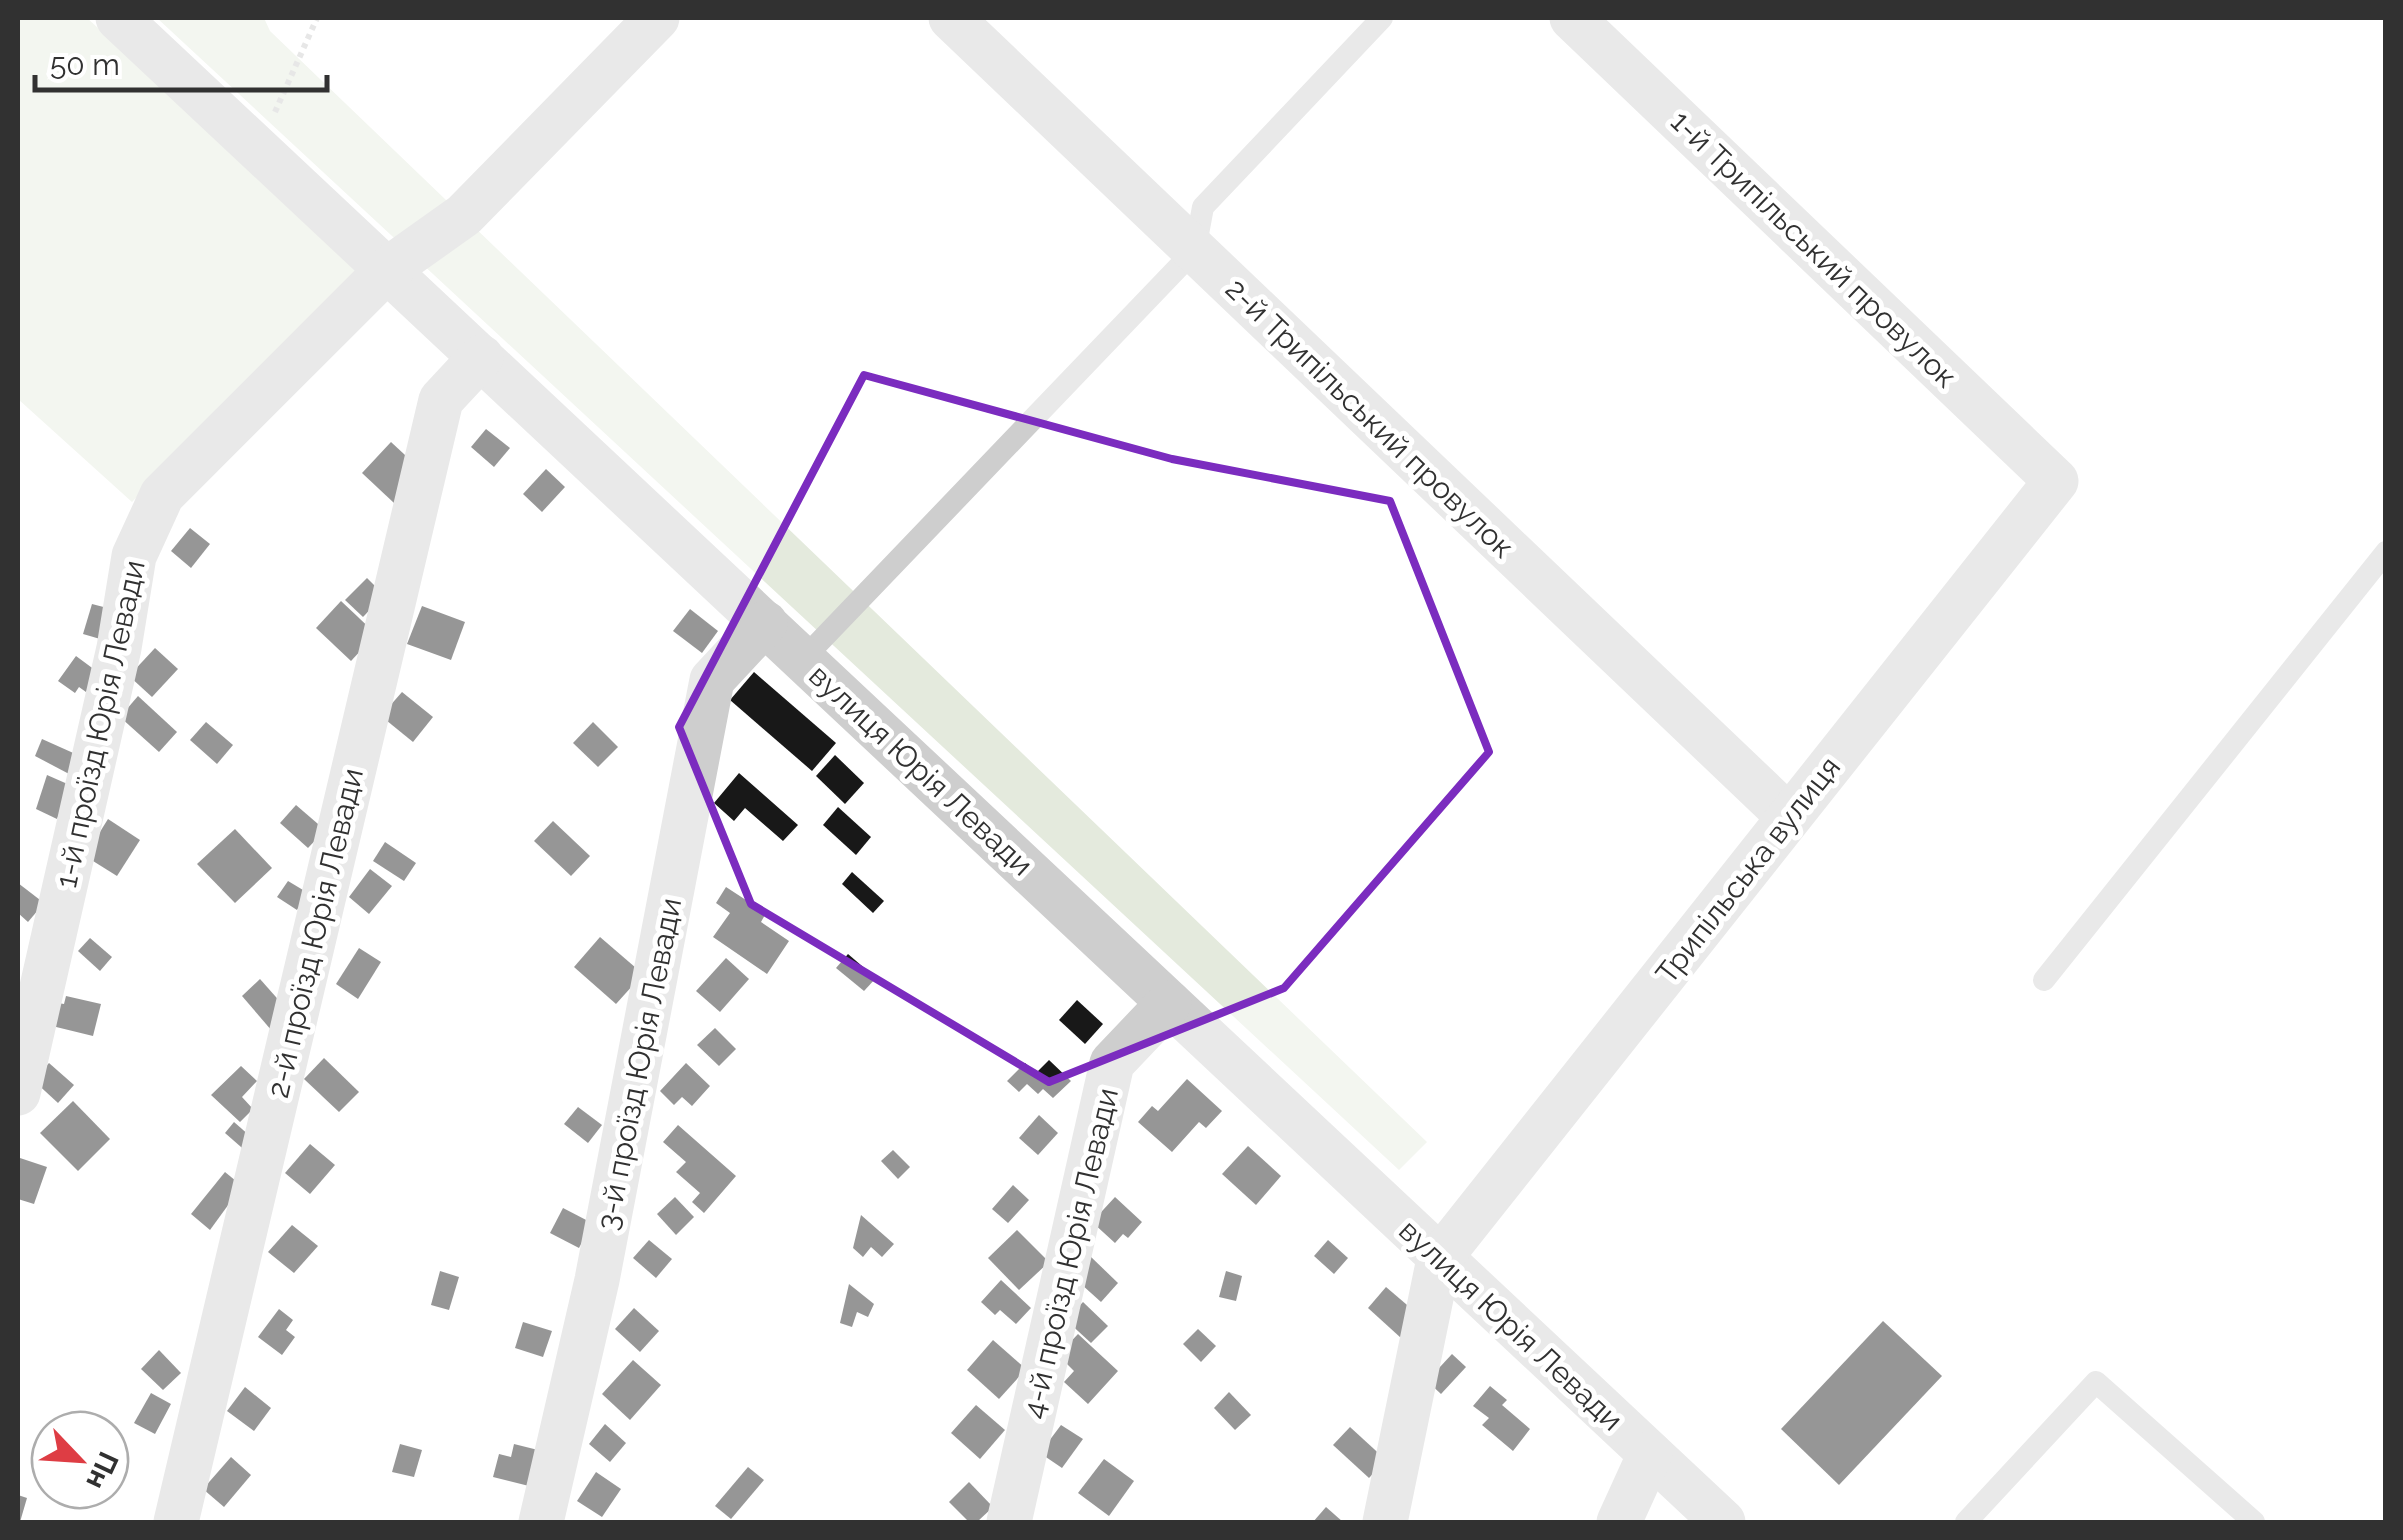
<svg xmlns="http://www.w3.org/2000/svg" width="2403" height="1540" font-family="Raleway,sans-serif">
<rect width="100%" height="100%" fill="#fff"/>
<!-- green -->
<g fill="#e4eadd">
<polygon points="18,18 87,18 361,268 132,502 18,399"/>
<polygon points="157,18 264,18 270,31 1427,1142 1399,1170"/>
</g>
<!-- building -->
<g fill="#181818">
<polygon points="486,429 510,448 494,467 471,447"/>
<polygon points="391,442 419,468 394,503 362,473"/>
<polygon points="546,469 565,487 542,512 523,494"/>
<polygon points="190,528 210,544 191,568 171,551"/>
<polygon points="367,578 384,595 363,617 345,600"/>
<polygon points="341,601 376,634 351,661 316,628"/>
<polygon points="92,604 115,610 107,641 83,634"/>
<polygon points="422,606 465,622 451,660 407,644"/>
<polygon points="690,609 718,631 702,653 673,631"/>
<polygon points="155,648 178,669 152,697 129,676"/>
<polygon points="76,656 99,673 86,692 79,687 75,693 58,681"/>
<polygon points="754,672 836,743 812,771 730,700"/>
<polygon points="402,692 433,717 413,742 381,716"/>
<polygon points="138,696 177,732 159,752 120,717"/>
<polygon points="206,722 233,745 217,764 190,740"/>
<polygon points="593,722 618,747 598,767 573,743"/>
<polygon points="42,739 80,756 71,775 35,756"/>
<polygon points="835,755 864,783 845,804 816,776"/>
<polygon points="739,773 798,825 783,841 745,808 734,821 714,803"/>
<polygon points="47,775 72,786 57,819 36,809"/>
<polygon points="296,805 325,830 308,848 280,823"/>
<polygon points="838,807 871,837 856,855 823,825"/>
<polygon points="108,819 140,840 117,876 85,856"/>
<polygon points="553,821 590,856 571,876 534,841"/>
<polygon points="235,829 272,868 235,903 197,864"/>
<polygon points="385,842 416,863 404,881 373,861"/>
<polygon points="370,869 392,886 369,914 349,897"/>
<polygon points="852,872 884,901 873,913 842,884"/>
<polygon points="288,881 308,893 297,910 277,897"/>
<polygon points="18,883 44,903 28,922 18,913"/>
<polygon points="726,887 766,913 761,922 789,941 767,974 713,937 730,913 716,903"/>
<polygon points="600,937 643,974 616,1004 574,967"/>
<polygon points="90,938 112,957 100,971 78,951"/>
<polygon points="359,948 381,962 358,999 336,984"/>
<polygon points="848,954 876,978 864,991 836,968"/>
<polygon points="726,958 749,979 720,1012 696,991"/>
<polygon points="260,979 291,1014 272,1031 242,996"/>
<polygon points="66,996 101,1004 93,1036 48,1025 53,1002 64,1004"/>
<polygon points="1077,1000 1103,1024 1085,1044 1059,1020"/>
<polygon points="715,1028 736,1049 719,1066 697,1045"/>
<polygon points="324,1058 359,1092 339,1112 304,1079"/>
<polygon points="1049,1060 1071,1081 1053,1098 1043,1089 1038,1094 1027,1084 1019,1092 1007,1081 1025,1063 1036,1073"/>
<polygon points="49,1063 74,1085 58,1103 33,1080"/>
<polygon points="686,1063 710,1086 692,1106 682,1097 674,1105 660,1091"/>
<polygon points="241,1066 257,1081 242,1097 253,1109 240,1122 211,1095"/>
<polygon points="1187,1079 1222,1111 1206,1128 1199,1122 1172,1152 1138,1122 1152,1106 1158,1111"/>
<polygon points="73,1101 110,1139 78,1171 40,1133"/>
<polygon points="578,1107 602,1125 588,1143 564,1124"/>
<polygon points="1039,1115 1058,1133 1038,1155 1019,1138"/>
<polygon points="234,1122 258,1143 249,1154 225,1133"/>
<polygon points="678,1125 736,1176 704,1213 692,1202 700,1193 676,1172 686,1162 663,1142"/>
<polygon points="310,1144 335,1165 310,1194 285,1173"/>
<polygon points="1248,1146 1281,1176 1256,1205 1222,1174"/>
<polygon points="893,1150 910,1167 898,1179 881,1161"/>
<polygon points="20,1158 47,1167 34,1204 18,1199"/>
<polygon points="225,1172 242,1186 210,1230 191,1214"/>
<polygon points="1013,1185 1029,1200 1008,1223 992,1209"/>
<polygon points="675,1197 694,1217 676,1235 657,1214"/>
<polygon points="1115,1197 1142,1222 1128,1238 1123,1234 1115,1243 1092,1222"/>
<polygon points="563,1208 592,1223 579,1248 550,1233"/>
<polygon points="861,1215 894,1244 882,1257 871,1247 863,1257 853,1248"/>
<polygon points="292,1225 318,1246 294,1273 268,1252"/>
<polygon points="1017,1230 1049,1262 1019,1290 988,1258"/>
<polygon points="649,1240 672,1259 656,1278 633,1258"/>
<polygon points="1328,1240 1348,1258 1334,1274 1314,1256"/>
<polygon points="1089,1255 1118,1283 1101,1302 1071,1275"/>
<polygon points="440,1271 459,1277 449,1310 431,1305"/>
<polygon points="1226,1271 1242,1276 1236,1301 1219,1297"/>
<polygon points="1001,1280 1031,1308 1016,1324 1000,1310 995,1315 981,1302"/>
<polygon points="849,1284 874,1304 868,1317 857,1312 852,1327 840,1323"/>
<polygon points="1386,1287 1420,1316 1401,1338 1368,1308"/>
<polygon points="1083,1302 1108,1326 1091,1343 1066,1320"/>
<polygon points="634,1308 659,1331 640,1352 615,1329"/>
<polygon points="279,1309 293,1320 286,1330 295,1337 282,1355 258,1337"/>
<polygon points="1883,1321 1942,1376 1839,1485 1781,1429"/>
<polygon points="523,1322 552,1331 543,1357 515,1348"/>
<polygon points="1198,1329 1216,1346 1201,1362 1183,1344"/>
<polygon points="1078,1334 1118,1371 1088,1404 1064,1382 1074,1371 1058,1355"/>
<polygon points="993,1340 1026,1369 999,1399 967,1370"/>
<polygon points="159,1350 181,1373 163,1390 141,1369"/>
<polygon points="1452,1354 1466,1367 1441,1394 1427,1381"/>
<polygon points="633,1360 661,1385 630,1420 602,1394"/>
<polygon points="1490,1386 1507,1400 1502,1405 1530,1429 1513,1451 1482,1425 1489,1418 1473,1406"/>
<polygon points="245,1387 271,1408 254,1431 227,1411"/>
<polygon points="1229,1392 1251,1415 1235,1430 1214,1408"/>
<polygon points="151,1393 171,1404 155,1434 134,1423"/>
<polygon points="976,1405 1005,1430 980,1459 951,1433"/>
<polygon points="605,1424 626,1443 610,1462 589,1444"/>
<polygon points="1061,1425 1083,1439 1062,1468 1040,1453"/>
<polygon points="1350,1427 1386,1460 1369,1478 1333,1445"/>
<polygon points="400,1444 422,1450 414,1477 392,1472"/>
<polygon points="514,1444 538,1450 529,1486 493,1477 499,1454 511,1457"/>
<polygon points="231,1457 251,1475 224,1507 203,1489"/>
<polygon points="1104,1459 1134,1481 1109,1516 1078,1493"/>
<polygon points="748,1467 764,1480 731,1519 715,1506"/>
<polygon points="596,1472 621,1489 602,1517 577,1501"/>
<polygon points="969,1482 993,1507 977,1522 969,1522 949,1502"/>
<polygon points="18,1495 27,1498 20,1522 18,1522"/>
<polygon points="1326,1507 1343,1522 1313,1522"/>
</g>
<g fill="none" stroke-linecap="round" stroke-linejoin="round">
<!-- path -->
<polyline stroke="#cbcbcb" stroke-width="6" stroke-dasharray="5 5" stroke-linecap="butt" points="275,112 317,18"/>
<!-- service -->
<g stroke="#cecece" stroke-width="22">
<polyline points="803,659 1195,250 1203,207 1382,18"/>
<polyline points="2044,980 2386,552"/>
<polyline points="1966,1522 2096,1382 2254,1522"/>
</g>
<!-- minor -->
<g stroke="#cecece" stroke-width="45">
<polyline points="118,18 1723,1522"/>
<polyline points="951,18 1789,817"/>
<polyline points="18,1093 119,648 134,556 162,495 388,269 464,215 657,18"/>
<polyline points="176,1522 441,400 481,357"/>
<polyline points="541,1522 597,1280 712,680 765,623"/>
<polyline points="1009,1522 1112,1063 1169,1003"/>
<polyline points="1385,1522 1439,1259 2056,481 1572,18"/>
<polyline points="1619,1522 1650,1454"/>
</g>
</g>
<!-- marked area -->
<path d="M0 0H2403V1540H0ZM864,375L1172,459L1390,501L1489,752L1284,988L1049,1082L751,904L679,727Z" fill="#fff" fill-opacity=".55" fill-rule="evenodd"/>
<path fill="none" stroke="#7b2cbf" stroke-width="8" stroke-linejoin="round" d="M864,375L1172,459L1390,501L1489,752L1284,988L1049,1082L751,904L679,727Z"/>
<g text-anchor="middle" dominant-baseline="central" stroke-width="10" stroke-linejoin="round" paint-order="stroke">
<!-- street labels -->
<g font-size="30" fill="#313131" stroke="#fff">
<text transform="translate(1814 249) rotate(44)">1-й Трипільський провулок</text>
<text transform="translate(1370 418) rotate(44)">2-й Трипільський провулок</text>
<text transform="translate(100 724) rotate(-78)">1-й проїзд Юрія Левади</text>
<text transform="translate(921 770) rotate(43)">вулиця Юрія Левади</text>
<text transform="translate(1748 870) rotate(-52)">Трипільська вулиця</text>
<text transform="translate(315 933) rotate(-77)">2-й проїзд Юрія Левади</text>
<text transform="translate(639 1064) rotate(-79)">3-й проїзд Юрія Левади</text>
<text transform="translate(1070 1253) rotate(-77)">4-й проїзд Юрія Левади</text>
<text transform="translate(1511 1325) rotate(43)">вулиця Юрія Левади</text>
</g>
</g>
<!-- border -->
<rect width="2403" height="1540" fill="none" stroke="#313131" stroke-width="40"/>
<!-- north arrow -->
<g transform="translate(80 1460) rotate(115)"><circle r="48" fill="#ffffff" stroke="#adadad" stroke-width="2.5"/>
<path d="M0-8L18 38L0 25L-18 38Z" fill="#de3d44"/>
<text y="-15" font-size="28" font-weight="bold" text-anchor="middle" fill="#313131">Пн</text>
</g>
<!-- scale -->
<path d="M35 75v15h292v-15" fill="none" stroke="#313131" stroke-width="5"/>
<text x="50" y="75" font-size="30" fill="#313131" stroke="#ffffff" stroke-width="8" paint-order="stroke">50 m</text>
</svg>
